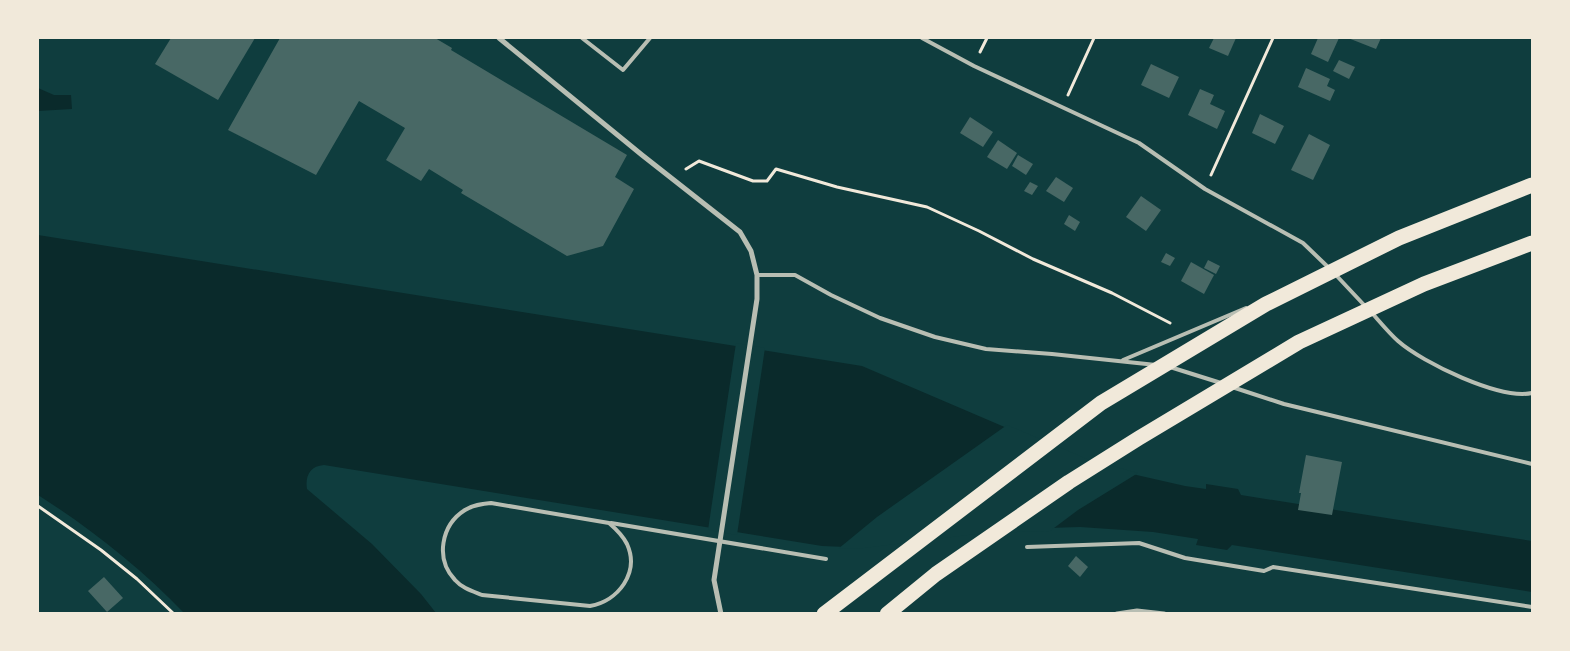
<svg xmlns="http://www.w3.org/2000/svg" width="1570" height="651" font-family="'Asap Condensed',sans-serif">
<rect width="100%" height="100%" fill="#0f3d3e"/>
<!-- water -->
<g fill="#0a2a2b">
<polygon points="38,88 54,95 71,95 72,109 38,111"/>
<path d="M38,235L862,366L1068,454L1119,471L1185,486L1206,489V484L1238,489L1241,495L1532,541V592L1232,545L1227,550L1196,545L1198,539L1153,532L1080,527L984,530L846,547L822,546L324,465C310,466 305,476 307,489L372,544L421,594L436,613H184C141,568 90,528 38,495Z"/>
</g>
<!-- pier -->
<g fill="#0f3d3e">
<polygon points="736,343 765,348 737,535 708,530"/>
<polygon points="1007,425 1087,459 1138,473 1078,510 1050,531 984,533 864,548 838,549 877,517"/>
</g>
<!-- building -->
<g fill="#486865">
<polygon points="171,38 255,38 218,100 155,64"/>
<polygon points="280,38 435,38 452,48 451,50 627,155 615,177 634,189 603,246 567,256 461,193 463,190 429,169 421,181 386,160 405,128 359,101 316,175 228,130"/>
<polygon points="1214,38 1236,38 1228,56 1209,48"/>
<polygon points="1318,38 1339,38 1328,62 1311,54"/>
<polygon points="1348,38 1381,38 1376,49"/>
<polygon points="1339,60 1355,67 1349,79 1333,71"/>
<polygon points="1151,64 1179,77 1169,98 1141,85"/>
<polygon points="1306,68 1330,79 1327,86 1335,90 1330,101 1298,87"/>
<polygon points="1200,89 1214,95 1210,104 1225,111 1217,129 1188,115"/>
<polygon points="1260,114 1284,126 1275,144 1252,133"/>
<polygon points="970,117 993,132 983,147 960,133"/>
<polygon points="1309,134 1330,145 1313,180 1291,170"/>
<polygon points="998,140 1017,153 1007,169 987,157"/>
<polygon points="1018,155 1033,164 1026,175 1012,166"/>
<polygon points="1056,177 1073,188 1064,202 1046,191"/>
<polygon points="1030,182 1038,186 1032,195 1024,191"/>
<polygon points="1141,196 1161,210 1146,231 1126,217"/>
<polygon points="1069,215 1080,222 1075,231 1064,224"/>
<polygon points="1166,253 1175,258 1170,266 1161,262"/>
<polygon points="1208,260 1220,266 1216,274 1204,268"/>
<polygon points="1191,262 1214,275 1204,294 1181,281"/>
<polygon points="1306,455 1342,462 1332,515 1298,510 1301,493 1299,493"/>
<polygon points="1076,556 1088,567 1080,577 1068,566"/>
<polygon points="104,577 123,598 107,612 88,591"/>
</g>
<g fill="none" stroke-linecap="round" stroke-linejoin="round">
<!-- path -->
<g stroke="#f1e9da" stroke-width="3">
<polyline points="980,52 987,38"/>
<polyline points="1068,95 1094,38"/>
<polyline points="686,169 699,161 753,181 767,181 776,169 837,187 927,207 979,231 1033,259 1112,293 1170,323"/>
<polyline points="1211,175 1273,38"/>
<polyline points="38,506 101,550 137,579 174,614"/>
</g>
<!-- service -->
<g stroke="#b8beb3" stroke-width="4">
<polyline points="582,38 623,70 650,38"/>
<polyline points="922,38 974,66 1139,143 1205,189 1303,243 1329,268"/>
<polyline points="1334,273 1365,306"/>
<polyline points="757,275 795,275 831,295 880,318 935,337 986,349 1052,354 1156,365"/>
<path d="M1372,313C1380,322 1389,333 1398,341C1423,363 1500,400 1532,393"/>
<polyline points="1123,360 1246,308"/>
<polyline points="1170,367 1221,383"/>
<polyline points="1232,387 1284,404 1532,464"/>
<path d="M491,503L609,523C616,529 623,536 627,544C640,573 618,601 590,606L482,595C472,591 462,588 455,580C435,559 441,525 465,510C473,505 481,504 491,503Z"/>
<polyline points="611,523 826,559"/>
<polyline points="1027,547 1139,543 1185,558 1264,571 1273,567 1532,607"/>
</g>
<!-- minor -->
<g stroke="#b8beb3" stroke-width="5">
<polyline points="499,38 642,155 740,232 751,251 757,275 757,299 714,580 721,614"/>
<polyline points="1117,614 1137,611 1164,614"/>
</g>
<!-- motorway -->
<g stroke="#f1e9da" stroke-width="15">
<polyline points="824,614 1101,403 1266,304 1399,238 1532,185"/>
<polyline points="887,614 936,574 1069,482 1139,438 1299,342 1424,284 1532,243"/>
</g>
</g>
<!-- border -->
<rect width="1570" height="651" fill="none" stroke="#f1e9da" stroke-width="78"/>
</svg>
